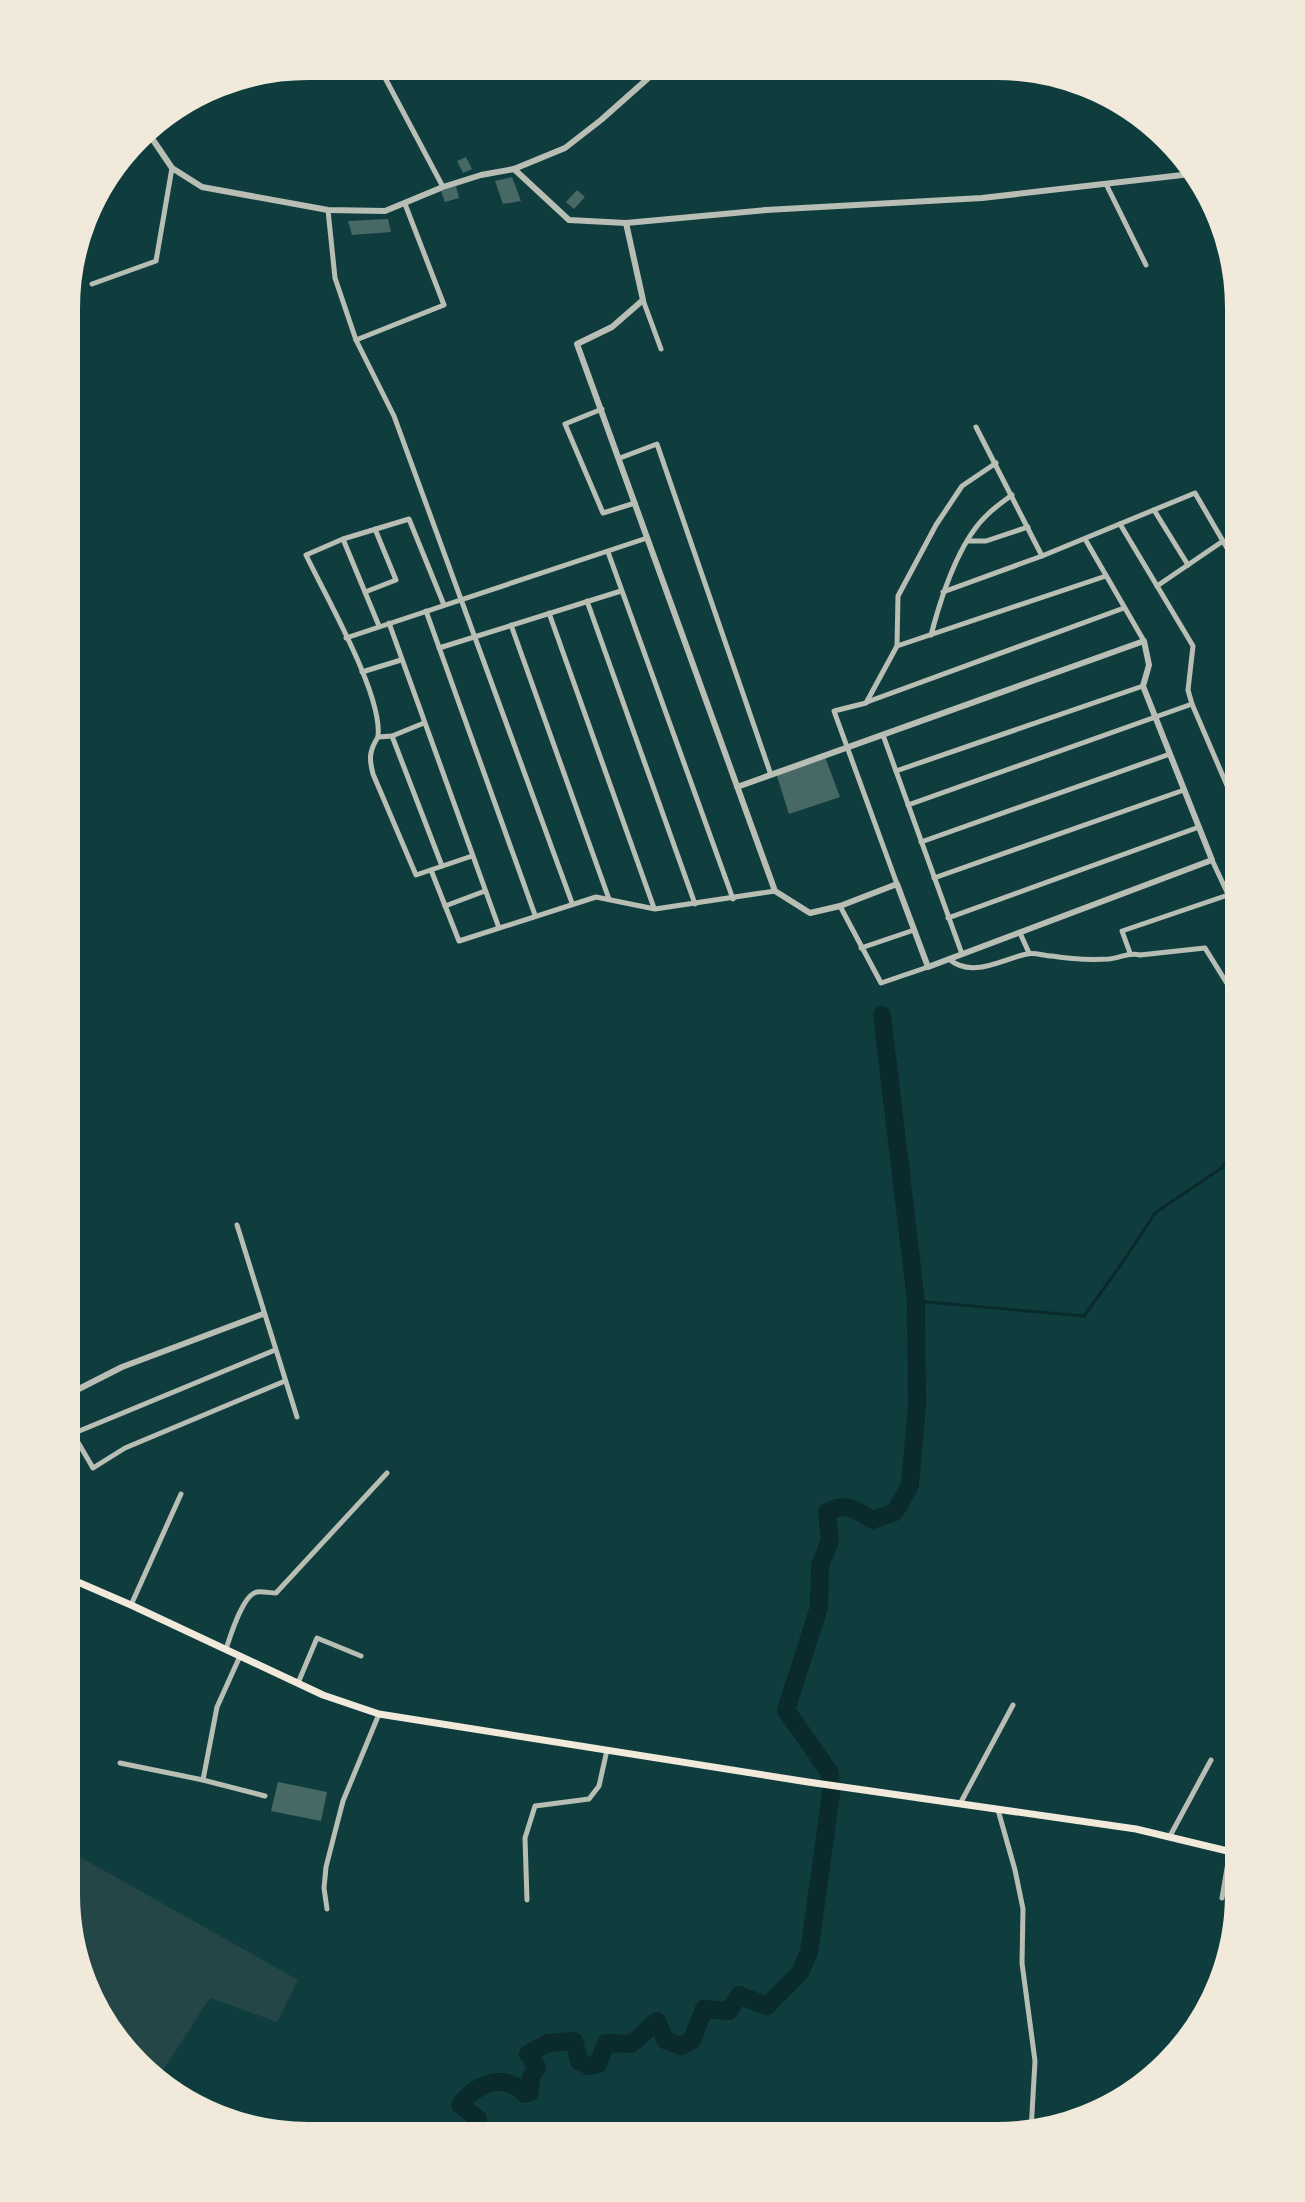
<svg xmlns="http://www.w3.org/2000/svg" width="1305" height="2202" font-family="'Noto Serif',serif">
<rect width="100%" height="100%" fill="#0f3d3e"/>
<!-- green -->
<polygon fill="#244646" points="64,1848 298,1980 277,2022 210,1998 155,2082 82,1987 64,1894"/>
<g fill="none" stroke-linecap="round" stroke-linejoin="round">
<!-- stream -->
<polyline stroke="#0a2a2b" stroke-width="3" points="916,1301 1084,1316 1125,1259 1155,1213 1223,1167 1239,1141 1241,1108"/>
<!-- river -->
<g stroke="#0a2a2b" stroke-width="18">
<polyline points="429,2136 429,2133 440,2134 441,2136"/>
<path d="M475,2137L478,2119L460,2105C477,2083 504,2072 525,2094L530,2092L531,2077L537,2067L528,2054L548,2043L574,2041L579,2061L589,2066L598,2064L606,2043L631,2044L657,2021L665,2040L681,2046L692,2040L704,2009L729,2011L739,1995L767,2006L800,1973L809,1952L831,1794L830,1773L786,1710L819,1607L820,1565L830,1541L827,1512C846,1502 855,1509 872,1520L895,1512L910,1485L917,1405L916,1301L882,1015"/>
</g>
</g>
<!-- building -->
<g fill="#486865">
<polygon points="466,157 472,169 463,173 457,161"/>
<polygon points="512,177 521,201 503,204 495,181"/>
<polygon points="456,186 459,198 445,202 441,191"/>
<polygon points="577,190 585,197 574,209 566,202"/>
<polygon points="388,219 391,232 352,235 348,221"/>
<polygon points="825,757 840,797 789,814 776,773"/>
<polygon points="278,1782 327,1792 321,1821 271,1811"/>
</g>
<g fill="none" stroke-linecap="round" stroke-linejoin="round">
<!-- minor -->
<g stroke="#b8beb3" stroke-width="5">
<polyline points="400,64 383,74 443,187"/>
<polyline points="1106,184 1146,265"/>
<polyline points="328,210 335,278 356,340 394,416 572,903"/>
<polyline points="92,284 156,261 172,168"/>
<polyline points="643,300 661,349"/>
<polyline points="356,340 444,305 405,204"/>
<polyline points="602,409 565,424 603,513 635,503"/>
<polyline points="976,427 1042,556"/>
<polyline points="620,458 657,444 771,775"/>
<polyline points="1154,510 1188,565"/>
<polyline points="1120,524 1193,646 1188,690 1192,704 1241,818"/>
<polyline points="343,539 379,626"/>
<polyline points="1085,539 1144,641"/>
<polyline points="969,541 986,541 1028,527"/>
<polyline points="608,552 733,899"/>
<polyline points="1157,586 1223,541"/>
<polyline points="365,592 396,580 375,529"/>
<polyline points="943,592 1042,556 1195,493 1234,560"/>
<polyline points="587,601 695,904"/>
<polyline points="426,611 535,915"/>
<polyline points="549,613 654,908"/>
<polyline points="389,623 499,928"/>
<polyline points="511,625 609,899"/>
<path d="M931,635C941,597 958,542 987,515C995,507 1004,501 1012,495"/>
<polyline points="346,638 647,538"/>
<polyline points="897,646 1106,576"/>
<polyline points="439,648 621,591"/>
<polyline points="362,672 401,660"/>
<polyline points="867,702 1124,608"/>
<path d="M424,723L392,736L378,737C369,751 369,759 373,774L416,875L472,856"/>
<polyline points="883,735 962,954"/>
<polyline points="392,736 442,866"/>
<path d="M378,737C383,695 326,597 306,555L343,539L409,519L444,605"/>
<polyline points="896,771 1143,686"/>
<polyline points="908,805 1192,704"/>
<polyline points="921,842 1170,754"/>
<polyline points="1212,860 1241,922"/>
<polyline points="431,870 459,941 596,897 655,909 775,891"/>
<polyline points="934,878 1184,790"/>
<polyline points="897,884 834,711 866,703 897,646 898,596 936,525 962,486 996,463"/>
<polyline points="445,906 485,891"/>
<polyline points="840,906 881,983 928,967"/>
<polyline points="948,918 1199,827"/>
<polyline points="1020,933 1029,953"/>
<polyline points="861,948 914,930"/>
<polyline points="1130,953 1122,931 1228,895"/>
<path d="M949,959C972,979 1002,959 1027,954C1035,952 1044,956 1052,956C1070,959 1091,960 1109,959C1121,958 1128,952 1140,955L1205,948L1241,1006"/>
<polyline points="237,1225 297,1417"/>
<polyline points="65,1373 70,1393"/>
<polyline points="65,1420 93,1468 125,1448 285,1381"/>
<polyline points="72,1434 275,1350"/>
<polyline points="64,1522 73,1526"/>
<polyline points="131,1605 181,1494"/>
<path d="M226,1649C230,1637 243,1594 257,1592C262,1591 270,1593 276,1593L387,1473"/>
<polyline points="240,1656 217,1707 203,1780 265,1796"/>
<polyline points="298,1683 317,1638 361,1656"/>
<polyline points="120,1763 203,1780"/>
<polyline points="961,1802 1013,1705"/>
<polyline points="998,1810 1015,1870 1023,1909 1022,1963 1035,2061 1031,2131"/>
<polyline points="1170,1836 1211,1760"/>
<polyline points="1222,1898 1230,1851"/>
<polyline points="527,1900 525,1838 535,1806 589,1799 599,1786 607,1750"/>
<polyline points="327,1909 324,1888 326,1867 337,1824 343,1801 379,1714"/>
</g>
<!-- tertiary -->
<g stroke="#b8beb3" stroke-width="6">
<polyline points="145,128 172,168 202,187 328,210 385,211 443,187 481,175 514,169 565,148 601,120 663,65"/>
<polyline points="514,169 569,220 626,223 766,210 982,198 1191,174"/>
<polyline points="626,223 643,300 612,327 577,344 775,891 810,913 840,906 897,884 928,967 1212,860 1143,686 1149,665 1144,641 737,787"/>
<polyline points="65,1396 122,1367 263,1314"/>
</g>
<!-- secondary -->
<polyline stroke="#f1e9da" stroke-width="7" points="64,1576 131,1605 323,1695 379,1714 808,1782 1136,1829 1240,1854"/>
</g>
<!-- crop -->
<path d="M0 0H1305V2202H0ZM308 78H997A230 230 0 0 1 1227 308V1894A230 230 0 0 1 997 2124H308A230 230 0 0 1 78 1894V308A230 230 0 0 1 308 78Z" fill="#f1e9da" fill-rule="evenodd"/>
<path fill="none" stroke="#f1e9da" stroke-width="4" d="M308 78H997A230 230 0 0 1 1227 308V1894A230 230 0 0 1 997 2124H308A230 230 0 0 1 78 1894V308A230 230 0 0 1 308 78Z"/>
</svg>
